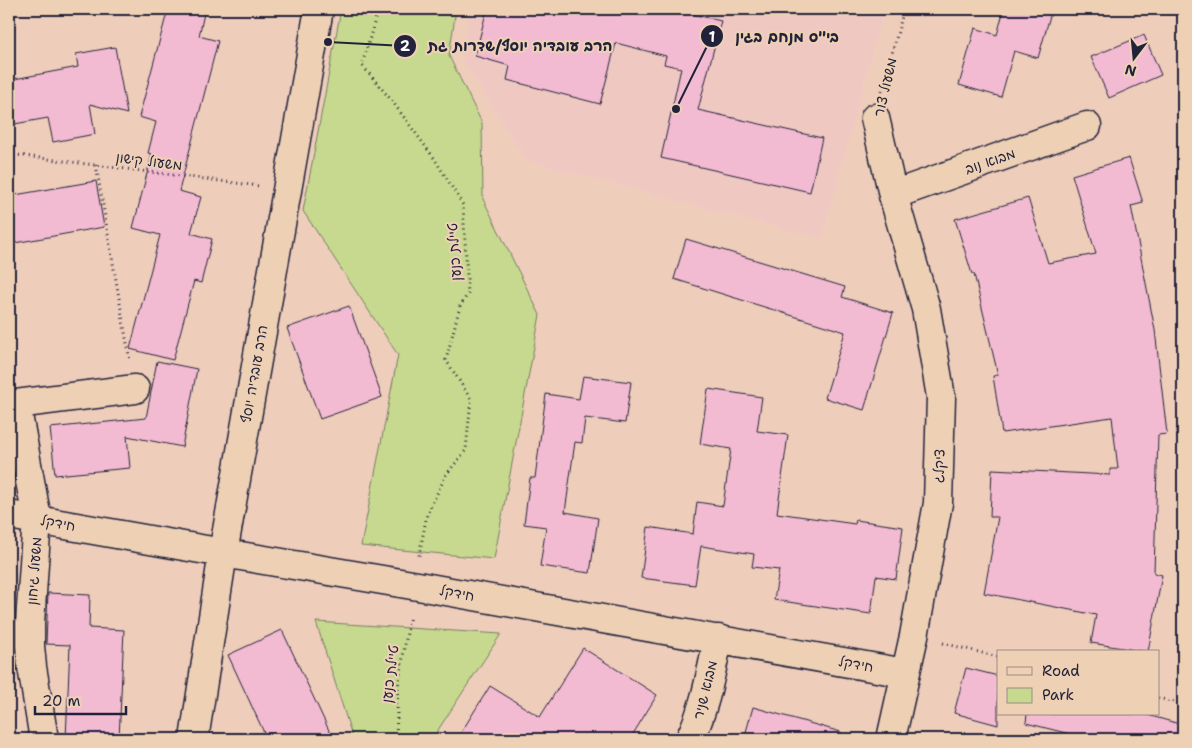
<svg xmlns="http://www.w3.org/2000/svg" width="1192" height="748" font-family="'Shantell Sans','Playpen Sans Hebrew',sans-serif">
<rect width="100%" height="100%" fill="#efcdbb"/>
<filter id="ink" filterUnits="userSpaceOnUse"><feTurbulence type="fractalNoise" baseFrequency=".02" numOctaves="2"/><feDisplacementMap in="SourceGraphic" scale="10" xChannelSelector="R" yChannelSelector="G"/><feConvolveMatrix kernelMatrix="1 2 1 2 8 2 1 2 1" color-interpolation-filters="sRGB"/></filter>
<g filter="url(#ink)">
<!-- built -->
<polygon fill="#f0c8c2" points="470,9 884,9 822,239 527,161 461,58"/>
<!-- green -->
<g fill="#c7d98e" stroke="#747e64">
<polygon points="341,9 456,9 449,56 482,123 483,199 540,315 494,559 361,546 398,355 303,211"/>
<polygon points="316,622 501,634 432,739 353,739"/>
</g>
<!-- building -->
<g fill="#f3bbd1" stroke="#22223b">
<polygon points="168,9 205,9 199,36 218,41 179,191 201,197 191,233 212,239 201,283 194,281 173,360 130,349 160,235 133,228 152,154 148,153 156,122 139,117"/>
<polygon points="487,9 578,9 598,14 599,9 672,9 721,21 698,110 822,138 810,192 661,158 681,68 664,64 666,56 616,43 600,104 507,80 510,66 475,56"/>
<polygon points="1004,9 1052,9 1038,58 1014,51 1001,97 959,85 975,28 997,35"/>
<polygon points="1144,35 1161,75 1109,98 1091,57"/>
<polygon points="115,47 127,114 90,104 95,134 53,142 48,118 9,125 9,80 78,67 76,54"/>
<polygon points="1129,158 1143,203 1131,206 1155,330 1167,434 1158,435 1154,573 1162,575 1148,652 1091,643 1096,615 984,593 998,517 990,517 992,469 1110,475 1110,469 1118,469 1112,417 1002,433 993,376 998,375 974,274 972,274 955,219 1028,198 1048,263 1096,254 1072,175"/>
<polygon points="96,181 104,227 9,244 9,196"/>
<polygon points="686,239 845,287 842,297 893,313 864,410 825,398 845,332 674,279"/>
<polygon points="349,306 382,397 320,419 287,328"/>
<polygon points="157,361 197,369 182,447 127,436 130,468 55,475 50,428 146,418"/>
<polygon points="583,376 631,382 625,423 585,418 582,443 575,442 565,512 598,518 590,573 540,566 546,527 524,524 530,478 535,478 546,394 579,399"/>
<polygon points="708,389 762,397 757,431 788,435 777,513 855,524 856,520 903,527 896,579 876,576 871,614 774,600 779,570 752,567 754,554 701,546 695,585 641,578 648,527 693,534 697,502 723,506 731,449 700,444"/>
<polygon points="48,593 90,595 89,628 124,630 119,739 66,739 70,645 46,644"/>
<polygon points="282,630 333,739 267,739 228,655"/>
<polygon points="583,648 657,695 630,739 457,739 490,686 540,717"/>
<polygon points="966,668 998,676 998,725 954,713"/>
<polygon points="753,707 841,732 840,739 744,739"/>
<polygon points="1027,714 1144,714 1183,725 1183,739 1090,739 1026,723"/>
</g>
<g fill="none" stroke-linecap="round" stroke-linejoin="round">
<defs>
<g id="minor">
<polyline points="875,118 893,195 926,309 941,397 938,503 914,636 891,739"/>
<polyline points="893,195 1087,126"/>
<polyline points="9,515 223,553 418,586 905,673"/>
<polyline points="44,739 32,667 30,646 30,623 37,519 16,404 135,389"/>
<polyline points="194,739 223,553 319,9"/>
<path d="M690,739C705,708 711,673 718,639"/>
</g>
</defs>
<!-- minor casing -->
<use href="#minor" stroke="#22223b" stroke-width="31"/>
<!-- path -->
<g stroke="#22223b" stroke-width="3" stroke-dasharray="1 4" stroke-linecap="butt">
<polyline points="379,9 377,13 362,65 392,101 434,158 463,205 468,294 460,306 446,360 471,399 466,450 446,475 427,514 419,556"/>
<polyline points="882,91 904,9"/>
<polyline points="9,154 259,186"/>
<polyline points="96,165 130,361"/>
<polyline points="943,643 998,657"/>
<polyline points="1158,698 1183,704"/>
<polyline points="396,739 398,687 410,615"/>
</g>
<!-- minor -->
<use href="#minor" stroke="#eed1b5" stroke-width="28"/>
</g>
</g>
<g text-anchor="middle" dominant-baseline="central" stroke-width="4" stroke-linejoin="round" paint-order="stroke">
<!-- street labels -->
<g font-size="14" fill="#22223b" stroke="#eed1b5">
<text transform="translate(885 87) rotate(-77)">משעול צור</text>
<text transform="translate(149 161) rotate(7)">משעול קישון</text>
<text transform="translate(990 161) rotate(-19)">מבוא נוב</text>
<text transform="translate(454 252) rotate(-94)">טיילת כנען</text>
<text transform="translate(254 374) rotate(-80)">הרב עובדיה יוסף</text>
<text transform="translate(939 466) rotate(-88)">ציקלג</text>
<text transform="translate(58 523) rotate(10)">חידקל</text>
<text transform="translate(34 571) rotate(-86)">משעול גיחון</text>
<text transform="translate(457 593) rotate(10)">חידקל</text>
<text transform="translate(856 664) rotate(10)">חידקל</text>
<text transform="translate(390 674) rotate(-83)">טיילת כנען</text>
<text transform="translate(705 690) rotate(-76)">מבוא שניר</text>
</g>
</g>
<!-- callouts -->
<path fill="none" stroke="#22223b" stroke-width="2" d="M676 109L712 36M328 42L405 46"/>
<g fill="#22223b" stroke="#eed1b5" stroke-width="2">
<circle cx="676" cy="109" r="5"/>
<circle cx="328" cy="42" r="5"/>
<circle cx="712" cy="36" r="12"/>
<circle cx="405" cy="46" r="12"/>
</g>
<g font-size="15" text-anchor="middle" font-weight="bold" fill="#fff">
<text x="712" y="42">1</text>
<text x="405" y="51">2</text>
</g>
<g font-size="15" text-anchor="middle" font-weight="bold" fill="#22223b" stroke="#eed1b5" stroke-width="4" stroke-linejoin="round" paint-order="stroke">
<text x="787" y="42">בי"ס מנחם בגין</text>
<text x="520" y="51">הרב עובדיה יוסף/שדרות גת</text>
</g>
<!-- margin -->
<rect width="1192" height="748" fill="none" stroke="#eed1b5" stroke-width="30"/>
<rect x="15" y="15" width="1162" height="718" fill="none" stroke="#22223b" stroke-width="2" filter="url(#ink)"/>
<!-- legend -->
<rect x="997" y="650" width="162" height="65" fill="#eed1b5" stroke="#9c8b84"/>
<rect x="1007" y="667" width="25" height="8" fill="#eed1b5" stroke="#9c8b84"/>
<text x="1042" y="676" font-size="15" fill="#22223b">Road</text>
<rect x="1007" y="688" width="25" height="15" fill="#c7d98e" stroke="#9c8b84"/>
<text x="1042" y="700" font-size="15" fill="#22223b">Park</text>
<!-- north arrow -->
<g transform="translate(1134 58) rotate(196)" stroke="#eed1b5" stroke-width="4" paint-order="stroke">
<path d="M0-4L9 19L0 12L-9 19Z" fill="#22223b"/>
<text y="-8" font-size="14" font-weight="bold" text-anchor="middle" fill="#22223b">N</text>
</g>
<!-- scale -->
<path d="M35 706v8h91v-8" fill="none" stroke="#22223b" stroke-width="2.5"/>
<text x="42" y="706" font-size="15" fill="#22223b" stroke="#eed1b5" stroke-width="4" paint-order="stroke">20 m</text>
</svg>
